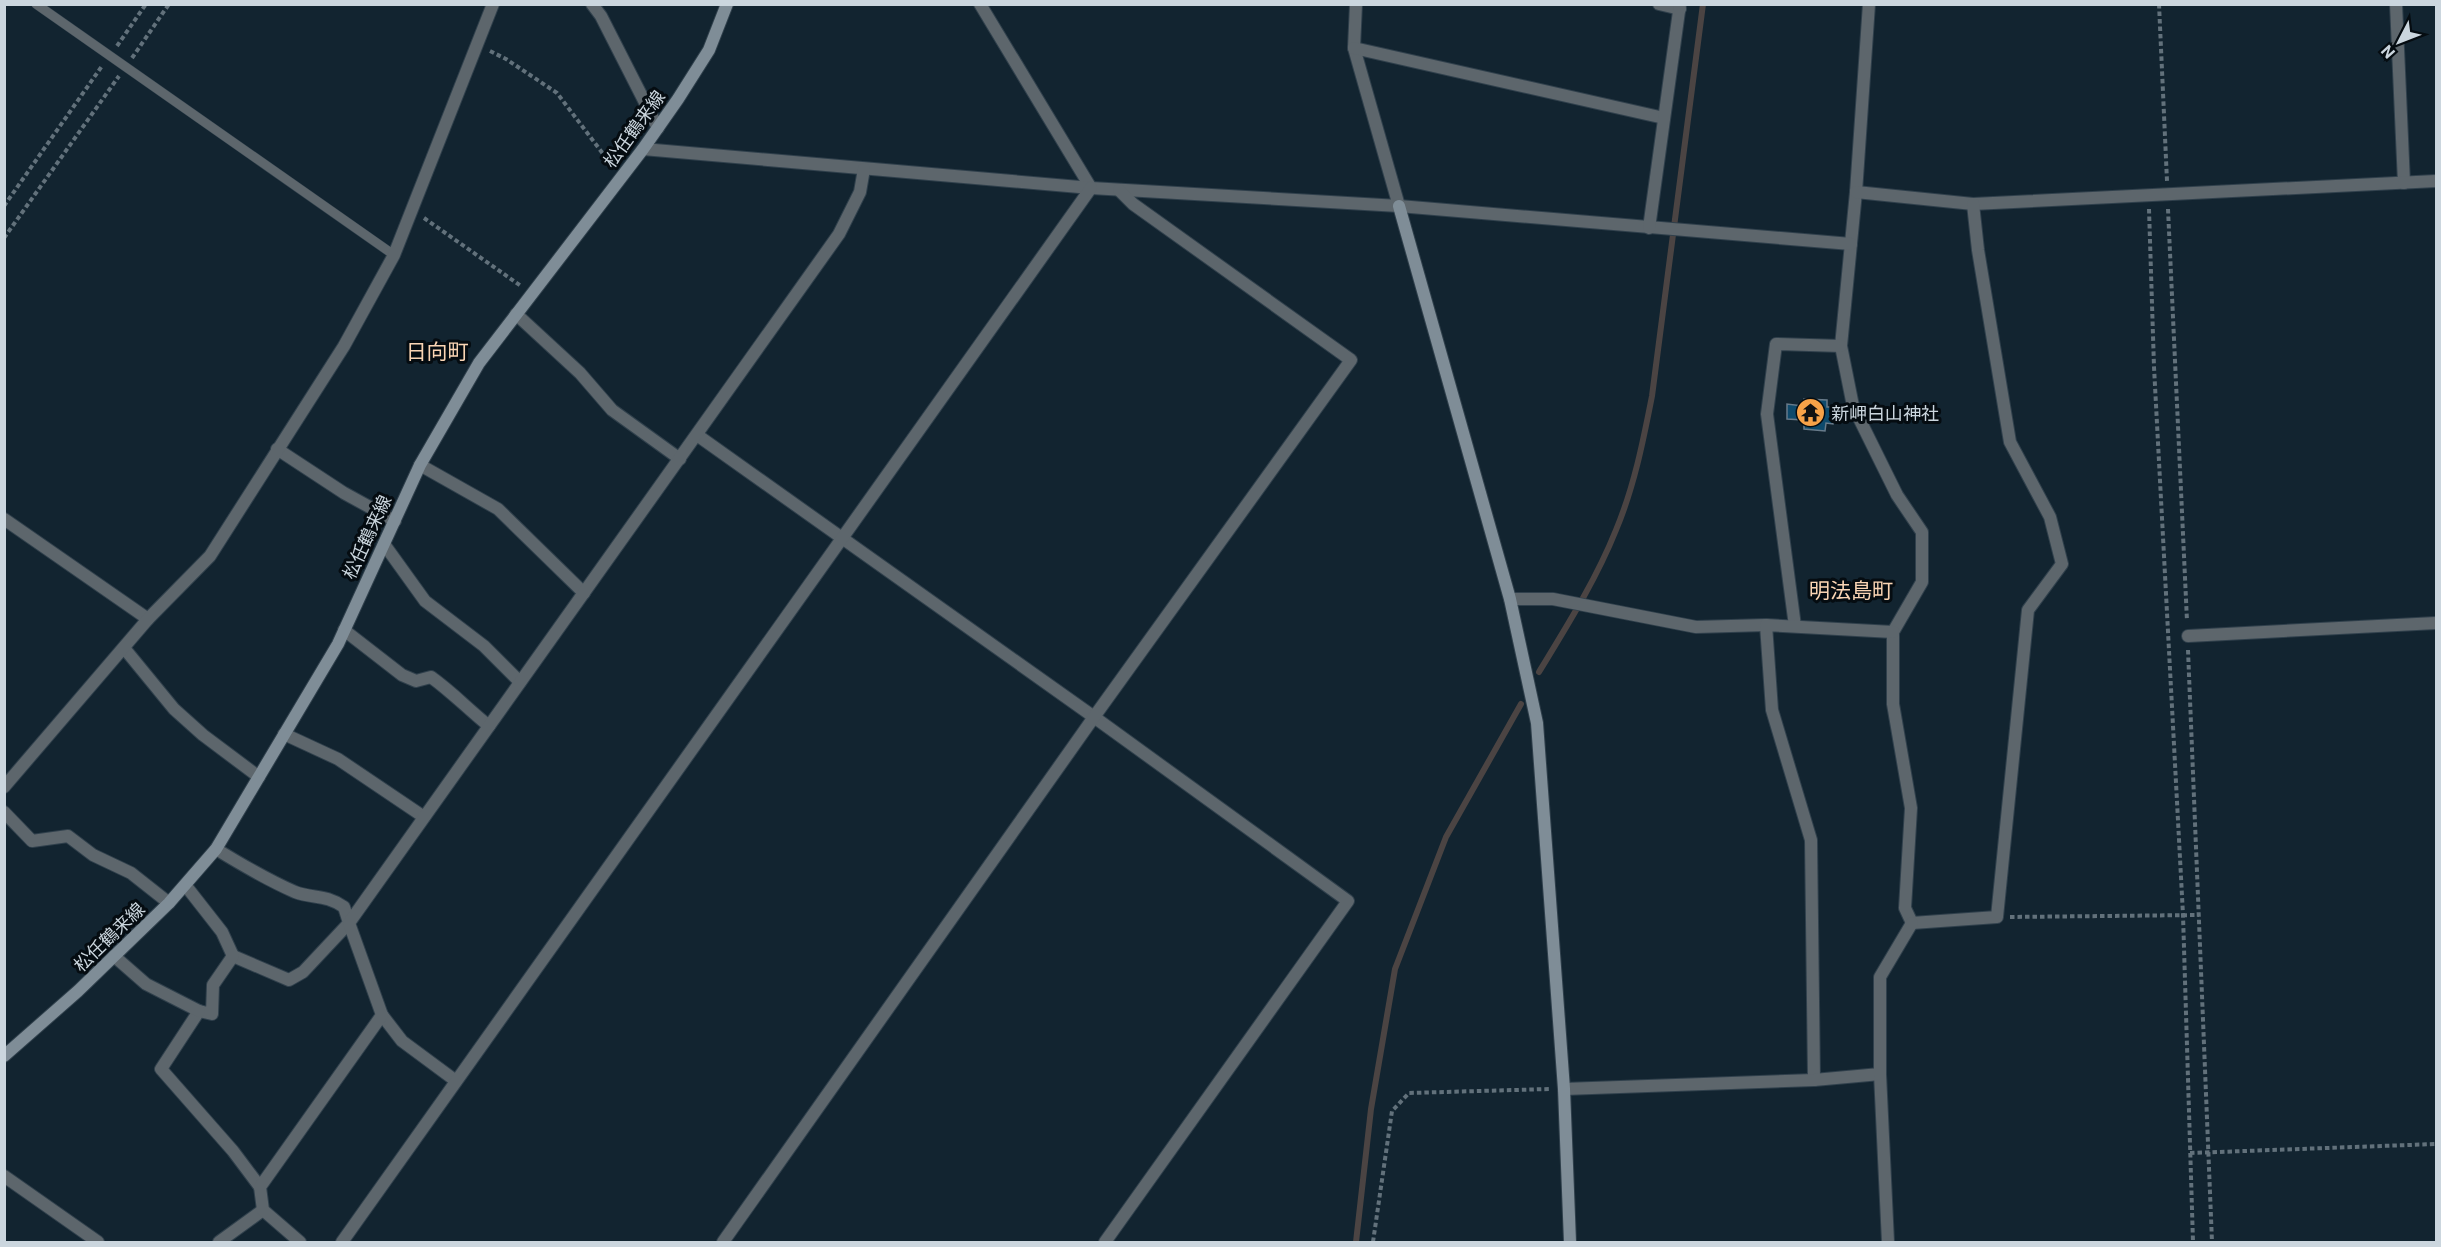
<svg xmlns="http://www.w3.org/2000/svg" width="2441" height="1247" font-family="Roboto,'Noto Sans JP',sans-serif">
<rect width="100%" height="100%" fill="#122430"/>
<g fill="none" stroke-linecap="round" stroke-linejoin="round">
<!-- stream -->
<g stroke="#4b4443" stroke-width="6">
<path d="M1539,672C1567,626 1596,580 1616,530C1634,487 1643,442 1652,396L1703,4"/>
<polyline points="1356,1242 1371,1109 1395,969 1446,837 1521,704"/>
</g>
</g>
<!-- building -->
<polygon fill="#0e4a6c" stroke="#687b8a" stroke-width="1.5" points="1804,399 1827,400 1827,407 1834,407 1833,424 1826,423 1825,431 1804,429 1804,420 1787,419 1787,404 1803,406"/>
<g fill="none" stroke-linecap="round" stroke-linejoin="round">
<defs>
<polyline id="lane" points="36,4 394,255"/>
<g id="street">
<polyline points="592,4 601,16 658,128"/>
<polyline points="980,4 1091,188"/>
<polyline points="1356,4 1354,48 1399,206"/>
<polyline points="1659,4 1680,9"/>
<polyline points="1869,4 1856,192 1841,346 1853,406 1897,495 1922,532 1922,582 1893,632 1893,704 1911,808 1905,908 1912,923"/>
<polyline points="2396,4 2404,183"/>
<polyline points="1354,48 1664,118"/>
<polyline points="643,149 1091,188 1399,206 1851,244"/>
<polyline points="1856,192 1973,204 2436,181"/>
<polyline points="1649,228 1680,4"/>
<polyline points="516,314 580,373 612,410 680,459"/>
<polyline points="697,435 1094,717 1348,901 1105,1242"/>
<polyline points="277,449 344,493 395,521"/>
<polyline points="420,465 498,509 584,593"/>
<polyline points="4,519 148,619"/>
<polyline points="384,544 425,601 484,646 520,682"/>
<polyline points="1510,599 1553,599 1696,627 1766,625"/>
<polyline points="1795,626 1767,414 1776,344 1841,346"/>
<path d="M344,630L402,675L416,681L431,677C452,692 469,710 489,726"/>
<polyline points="2188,636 2436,623"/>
<polyline points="124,648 174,709 203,735 259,777"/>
<polyline points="284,734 338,759 424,817"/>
<polyline points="4,787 148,619 210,556 344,346 394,255 493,4"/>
<polyline points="4,812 32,841 68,836 93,855 131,873 169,903"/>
<path d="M216,849C242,865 268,880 295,892C314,899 325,894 344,907L349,923L303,972L289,980L233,956"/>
<polyline points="186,886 222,932 233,956 213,985 212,1014 199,1011 161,1069 233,1151 260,1187"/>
<polyline points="1912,923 1997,917 2028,610 2062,564 2050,517 2010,442 1978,250 1973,204"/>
<polyline points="114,956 146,984 199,1011"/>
<polyline points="382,1015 402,1041 456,1081"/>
<polyline points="1814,1080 1811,840 1772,710 1766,625 1893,632"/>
<polyline points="1564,1089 1814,1080 1880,1074"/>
<polyline points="4,1176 98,1242"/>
<polyline points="219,1242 263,1210"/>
<polyline points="300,1242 263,1210 260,1187 382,1015 349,923 839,234 860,192 864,169"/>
<polyline points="342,1242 1091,188"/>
<polyline points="723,1242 1094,717 1351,360 1133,204 1119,190"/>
<polyline points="1888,1242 1880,1074 1880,977 1912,923"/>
</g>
<g id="secondary">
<polyline points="1399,206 1510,599 1537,723 1564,1089 1570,1242"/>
<polyline points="4,1056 78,991 169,903 216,849 338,644 420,465 479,363 643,149 678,99 709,50 727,4"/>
</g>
</defs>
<!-- lane casing -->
<use href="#lane" stroke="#30404c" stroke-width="10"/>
<!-- street casing -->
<use href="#street" stroke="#30404c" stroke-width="14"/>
<!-- secondary casing -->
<use href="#secondary" stroke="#30404c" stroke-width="14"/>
<!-- path -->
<g stroke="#62717b" stroke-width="4" stroke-dasharray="4.5 3" stroke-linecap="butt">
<polyline points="2159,4 2167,181"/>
<polyline points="117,46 146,4"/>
<polyline points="490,51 506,59 557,93 613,167"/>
<polyline points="132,58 169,4"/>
<polyline points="4,206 102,66"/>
<polyline points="2149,209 2154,367 2183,915 2193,1242"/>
<polyline points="2168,209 2187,621"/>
<polyline points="424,218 521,286"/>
<polyline points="4,238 119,76"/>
<polyline points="2188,650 2212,1242"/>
<polyline points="2010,917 2199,915"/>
<polyline points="2190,1153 2436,1144"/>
<polyline points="1373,1242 1392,1111 1409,1093 1550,1089"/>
</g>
<!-- lane -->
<use href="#lane" stroke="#5d666c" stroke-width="9"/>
<!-- street -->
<use href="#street" stroke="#5d666c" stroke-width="12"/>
<!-- secondary -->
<use href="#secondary" stroke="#7f8d97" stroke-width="12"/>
</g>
<!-- icons -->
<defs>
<symbol id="temple-disc" viewBox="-11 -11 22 22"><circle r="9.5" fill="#f7a248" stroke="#050c11"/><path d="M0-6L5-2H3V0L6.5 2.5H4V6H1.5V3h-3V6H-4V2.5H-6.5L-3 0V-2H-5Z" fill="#111"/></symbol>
</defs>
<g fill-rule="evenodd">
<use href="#temple-disc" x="1794" y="396" width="33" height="33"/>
</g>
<g text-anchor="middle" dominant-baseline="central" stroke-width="6" stroke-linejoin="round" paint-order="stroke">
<!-- street labels -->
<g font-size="18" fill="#cbd6de" stroke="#050c11">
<text transform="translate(634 129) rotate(-54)">松任鶴来線</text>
<text transform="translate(367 537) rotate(-65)">松任鶴来線</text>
<text transform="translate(109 937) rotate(-44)">松任鶴来線</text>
</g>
<!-- poi labels -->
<g font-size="18" fill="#cbd6de" stroke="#050c11" text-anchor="start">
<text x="1831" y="413">新岬白山神社</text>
</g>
<!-- quarter labels -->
<g font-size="21" fill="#fad5b4" stroke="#050c11">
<text x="437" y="352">日向町</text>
<text x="1851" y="591">明法島町</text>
</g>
</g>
<!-- border -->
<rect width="2441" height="1247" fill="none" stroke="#cbd6de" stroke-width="12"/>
<!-- north arrow -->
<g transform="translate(2399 42) rotate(228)" stroke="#050c11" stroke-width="4.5" paint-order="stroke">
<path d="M0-4.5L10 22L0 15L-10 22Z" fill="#cbd6de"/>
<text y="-9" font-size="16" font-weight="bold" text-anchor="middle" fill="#cbd6de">N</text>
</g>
</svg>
